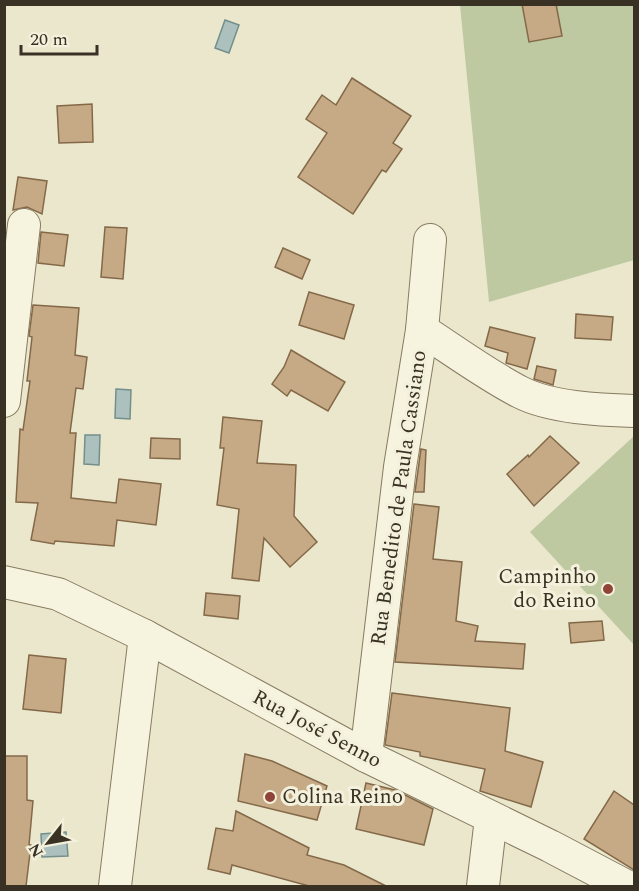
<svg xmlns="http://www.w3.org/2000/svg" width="639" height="891" font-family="Spectral,serif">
<rect width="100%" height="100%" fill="#ebe7cc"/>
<!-- green -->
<g fill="#bec9a1">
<polygon points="460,5 634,5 634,260 489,302"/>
<polygon points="634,436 634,645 530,532"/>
</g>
<!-- water -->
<g fill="#acc1be" stroke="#738f8c" stroke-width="1.5">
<polygon points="225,20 239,25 229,53 215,48"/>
<polygon points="116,389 131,390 130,419 115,418"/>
<polygon points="85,435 100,435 99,465 84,464"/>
<polygon points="66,832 68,856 42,857 41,834"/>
</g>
<!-- building -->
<g fill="#c6aa86" stroke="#846949" stroke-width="1.5">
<polygon points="522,4 556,4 562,36 529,42"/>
<polygon points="352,78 411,116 393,143 402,149 386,172 382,170 353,214 298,177 327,133 306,119 322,95 336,105"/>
<polygon points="92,104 93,142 59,143 57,106"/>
<polygon points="18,177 47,181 42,214 27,207 13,210"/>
<polygon points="105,227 127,228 123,279 101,277"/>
<polygon points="41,232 68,235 64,266 38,263"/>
<polygon points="283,248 310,260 302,279 275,267"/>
<polygon points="309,292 354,305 344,339 299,325"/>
<polygon points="33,305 79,308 75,355 87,357 83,389 76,388 70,433 76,433 71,498 116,503 119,479 161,484 156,525 117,520 114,546 55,541 54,544 31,540 38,503 16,502 20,429 23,430 30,381 27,381 32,337 29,336"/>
<polygon points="576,314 613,317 611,340 575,338"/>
<polygon points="490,327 535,338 527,369 506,363 508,353 485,346"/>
<polygon points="291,350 345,382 328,411 291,390 287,396 272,384 284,367"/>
<polygon points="537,366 556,370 553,385 534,379"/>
<polygon points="223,417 262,421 257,463 296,465 294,516 317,542 290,567 264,538 259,581 232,578 239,509 217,505 224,448 220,448"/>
<polygon points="550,436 579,463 534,506 507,474 528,455 529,457"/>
<polygon points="151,438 180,439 180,459 150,458"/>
<polygon points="421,449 426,450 424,492 415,492"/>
<polygon points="414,504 439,507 433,559 462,562 456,621 478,626 475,641 525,644 523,669 395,662"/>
<polygon points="206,593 240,596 238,619 204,615"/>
<polygon points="602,621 604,640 571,643 569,623"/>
<polygon points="29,655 66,659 61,713 23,709"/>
<polygon points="392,693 510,708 505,751 543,762 531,807 480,791 485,769 420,756 420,752 385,745"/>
<polygon points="245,754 272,761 327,786 317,820 238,801"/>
<polygon points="4,756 27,756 27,800 33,801 29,845 31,845 26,886 4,886"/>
<polygon points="366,783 395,790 433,809 424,845 356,829"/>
<polygon points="614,791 634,805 634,870 584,839"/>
<polygon points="236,811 309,848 307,855 344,865 386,886 309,886 232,865 230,874 208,869 216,828 233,831"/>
</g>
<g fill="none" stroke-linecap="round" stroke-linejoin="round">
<defs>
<g id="minor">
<path d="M422,330C453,350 487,375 520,392C551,408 601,410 634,411"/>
<polyline points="4,401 24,225"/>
<polyline points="4,582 58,594 145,636 366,756 550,846 626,886"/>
<polyline points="366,756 400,467 422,330 430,240"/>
<polyline points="115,886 145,636"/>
<polyline points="483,886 491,818"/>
</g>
</defs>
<!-- minor casing -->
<use href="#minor" stroke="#877b61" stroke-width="34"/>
<!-- minor -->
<use href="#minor" stroke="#f6f3df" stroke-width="32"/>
</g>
<!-- markers -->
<g fill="#904437" stroke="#f3f0db" stroke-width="2">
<circle cx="608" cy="589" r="6"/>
<circle cx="270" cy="797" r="6"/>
</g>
<g text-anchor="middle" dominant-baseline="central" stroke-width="6" stroke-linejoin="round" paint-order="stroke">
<!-- street labels -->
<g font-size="21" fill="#393123" stroke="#f3f0db">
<text transform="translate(399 498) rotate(-82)">Rua Benedito de Paula Cassiano</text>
<text transform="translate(317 729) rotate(28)">Rua José Senno</text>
</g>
<!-- poi labels -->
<g font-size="21" fill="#393123" stroke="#f3f0db" text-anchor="end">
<text x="596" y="577">Campinho<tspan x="596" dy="24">do Reino</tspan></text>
<text x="282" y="797" text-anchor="start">Colina Reino</text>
</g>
</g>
<!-- border -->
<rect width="639" height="891" fill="none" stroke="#393123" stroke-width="12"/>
<!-- north arrow -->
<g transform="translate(48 843) rotate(239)" stroke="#f3f0db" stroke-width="4.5" paint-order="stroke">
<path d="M0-4.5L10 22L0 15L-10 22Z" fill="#393123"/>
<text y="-9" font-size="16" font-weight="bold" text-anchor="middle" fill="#393123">N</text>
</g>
<!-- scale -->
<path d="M21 45v9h76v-9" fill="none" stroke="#393123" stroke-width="3"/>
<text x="30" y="45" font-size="18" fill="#393123" stroke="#f3f0db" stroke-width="4.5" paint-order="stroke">20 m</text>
</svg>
